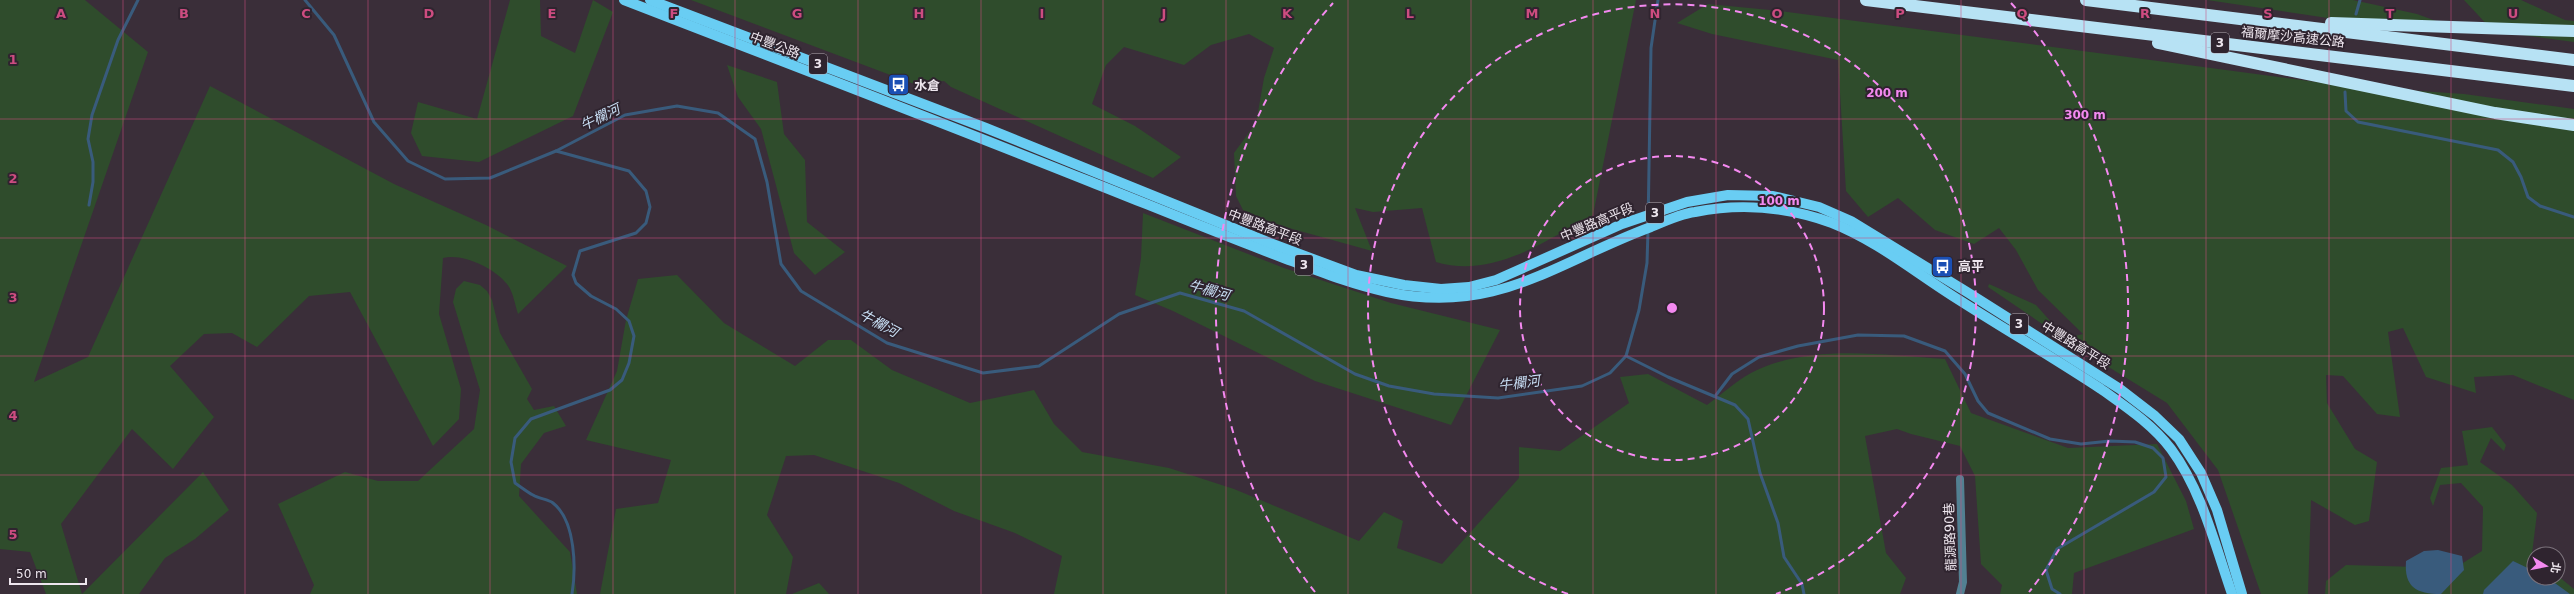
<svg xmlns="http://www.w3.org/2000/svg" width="2574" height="594" font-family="'DejaVu Sans','Noto Sans TC',sans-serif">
<rect width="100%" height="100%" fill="#3a2e39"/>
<!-- green -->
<g fill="#2f4c2c">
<path d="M0,0H85L148,52L34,382L88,357L210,86L394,184L486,225L567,266L518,314C515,305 513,291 507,284C494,268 463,253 443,258L439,314L461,389L459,419L433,446L350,292L309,296L257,347L232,333L204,334L170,366L214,417L173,469L132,429L61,524L82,594L203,472L229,510L195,539L165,558L139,594H46L30,552L0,549Z"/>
<polygon points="510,0 540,0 541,36 575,53 593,0 613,12 573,116 479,162 422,156 411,133 418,102 477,119"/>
<path d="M691,0H1636L1593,215C1545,241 1493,279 1436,262L1422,208L1373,212L1355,208L1372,251L1246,216L1236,196L1234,153L1256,123L1264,78L1274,48L1249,34L1211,45L1184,65L1124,47L1106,65L1092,104L1135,126L1181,157L1153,178L951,87L944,81L917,85Z"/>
<polygon points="2207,0 2353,0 2417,14 2455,28 2381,26"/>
<polygon points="2464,0 2521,0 2565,20 2574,21 2574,42 2493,31"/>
<polygon points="1708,4 1780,11 2347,86 2464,94 2574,109 2574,400 2513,375 2474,377 2476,393 2426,377 2403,328 2388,332 2400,417 2377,414 2343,376 2326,375 2327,403 2355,449 2377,462 2369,521 2355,525 2311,500 2308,594 2261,594 2218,470 2167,403 2076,347 1988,287 1989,284 2036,305 2052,323 2071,337 2083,334 2038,290 2016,250 1999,228 1974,244 1935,230 1898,198 1868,217 1846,191 1838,60 1712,34 1677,23"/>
<polygon points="727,65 777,82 784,134 805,160 807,222 845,252 815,275 794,253 761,129 738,97"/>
<polygon points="1143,213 1284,268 1391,303 1500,330 1451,425 1315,381 1173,311 1135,295 1141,258"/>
<path d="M677,275L724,323L795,366L828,340H851L892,370L970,403L1034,390L1054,424L1082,452L1169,468L1234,489L1359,541L1384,512L1403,521L1397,548L1442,564L1519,478V447L1560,451L1629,403L1620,377L1648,374L1707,405C1721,395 1736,381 1751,373C1809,343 1882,355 1945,359L1971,413L2068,448L2157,444L2186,501L2194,529L2074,573L2072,594H2000L2002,585L1981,564L1975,476L1960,446L1911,434L1897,429L1865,436L1886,553L1906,578L1900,594H1054L1062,556L1015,533L954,511L899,483L814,455L786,456L767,515L793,557L786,594H600L616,509L658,503L671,460L586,440L617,371L626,320L638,279Z"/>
<polygon points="464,281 480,285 487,291 492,300 500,333 532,389 527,399 534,410 554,406 566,426 544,433 521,464 519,496 570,552 577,594 310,594 314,585 278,504 345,472 378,481 418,481 474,429 480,390 453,302 456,289"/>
<polygon points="2492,427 2506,445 2504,451 2491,438 2480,462 2512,485 2537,513 2532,554 2534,556 2534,578 2558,578 2558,576 2574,589 2574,594 2325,594 2326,581 2346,565 2455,568 2482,551 2483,507 2461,483 2440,485 2433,506 2430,498 2441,468 2468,465 2462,431"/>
<polygon points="819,583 829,594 792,594"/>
</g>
<!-- water -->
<g fill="#395b7c">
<path d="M2438,550L2462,556L2464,570L2441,594C2416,594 2404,587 2406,561L2424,551Z"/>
<polygon points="2513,561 2534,571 2534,578 2548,578 2570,594 2483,594 2484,590"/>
</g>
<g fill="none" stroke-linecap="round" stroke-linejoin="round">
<!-- stream -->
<g stroke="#395b7c" stroke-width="3">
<polyline points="305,0 334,35 374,122 408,161 445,179 490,178 556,151 625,115 677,106 718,113 755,139 767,182 781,264 801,291 887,343 983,373 1039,366 1119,314 1180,293 1244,311 1355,374 1389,386 1434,394 1498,398 1582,386 1610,373 1626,356 1639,310 1647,263 1648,231"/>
<polyline points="2356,14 2360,0"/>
<polyline points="2345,92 2346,111 2358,122 2498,150 2513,162 2521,177 2528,197 2540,206 2574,217"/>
<path d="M556,151L629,171L646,191L650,207L646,223L636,233L580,251L573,275L576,283L591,296L616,309L629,321L634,336L629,363L622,380L610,390L531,419L515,438L511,462L515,483C521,487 527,492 533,495C539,499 548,499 553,503C576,521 576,569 572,594"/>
<polyline points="89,205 93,182 93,162 88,139 92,115 118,40 138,0"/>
<polyline points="1648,226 1651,48 1658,0"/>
<polyline points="1626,356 1668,377 1735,405 1748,419 1760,473 1778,523 1784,557 1802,584 1804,594"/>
<polyline points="1716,395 1732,374 1759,357 1798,346 1858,335 1904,336 1945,351 1965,374 1978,401 1988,413 2050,439 2081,444 2110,441 2135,442 2153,448 2163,458 2166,477 2154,492 2057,549 2046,570 2052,589 2060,594"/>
</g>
<!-- street -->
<polyline stroke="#528092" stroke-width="8" points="1960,479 1963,582 1960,594"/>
<!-- primary -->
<g stroke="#69cdf3" stroke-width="10">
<path d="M624,0C779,60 936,120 1091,182C1154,207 1217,233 1281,257C1316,270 1350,284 1387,292C1496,316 1556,262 1651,227C1665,221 1680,214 1695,212C1740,203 1788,207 1832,223C1878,241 1917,274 1959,300C2006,330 2054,358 2101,389C2126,407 2152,424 2171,449C2202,491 2215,545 2232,594"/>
<polyline points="650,0 986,128 1270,243 1356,275 1404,285 1441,289 1469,287 1496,280 1622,224 1687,202 1728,195 1773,196 1819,207 1851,221 1967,292 2120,389 2155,416 2179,439 2201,473 2217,510 2242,594"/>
</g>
<!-- highway -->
<g stroke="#b7e2f4" stroke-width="12">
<polyline points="1866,0 2574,86"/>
<polyline points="2086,0 2574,60"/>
<polyline points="2331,23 2574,31"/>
<polyline points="2158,43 2495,113 2574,125"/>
</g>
</g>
<!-- grid -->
<path fill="none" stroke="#cd4c80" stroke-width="1" stroke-opacity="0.55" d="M123,0V594M245,0V594M368,0V594M490,0V594M613,0V594M735,0V594M858,0V594M981,0V594M1103,0V594M1226,0V594M1348,0V594M1471,0V594M1593,0V594M1716,0V594M1839,0V594M1961,0V594M2084,0V594M2206,0V594M2329,0V594M2451,0V594M0,119H2574M0,238H2574M0,356H2574M0,475H2574"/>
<!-- distance rings -->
<g fill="none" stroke="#f489f0" stroke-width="2" stroke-dasharray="7 5">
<circle cx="1672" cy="308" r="152"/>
<path d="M1568 594A304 304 0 1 1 1776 594"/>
<path d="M1315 592A456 456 0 0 1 1333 3M2011 3A456 456 0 0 1 2029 592"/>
</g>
<!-- icons -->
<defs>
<symbol id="bus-square" viewBox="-11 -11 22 22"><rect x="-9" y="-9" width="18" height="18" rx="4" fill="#1a4fb4" stroke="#2f242f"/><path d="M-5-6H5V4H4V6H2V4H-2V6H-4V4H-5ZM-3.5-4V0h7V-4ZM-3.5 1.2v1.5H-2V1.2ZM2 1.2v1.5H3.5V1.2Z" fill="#fff"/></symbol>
</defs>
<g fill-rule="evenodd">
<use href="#bus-square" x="886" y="72" width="25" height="25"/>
<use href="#bus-square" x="1930" y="254" width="25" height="25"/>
</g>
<g text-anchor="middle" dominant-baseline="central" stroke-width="4" stroke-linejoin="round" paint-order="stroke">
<!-- shield labels -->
<g fill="#2f242f" stroke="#b5acb5" stroke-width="1">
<rect x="2211" y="33" width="18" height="20" rx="3"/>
<rect x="809" y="54" width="18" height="20" rx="3"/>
<rect x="1646" y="203" width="18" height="20" rx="3"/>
<rect x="1295" y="255" width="18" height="20" rx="3"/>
<rect x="2010" y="314" width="18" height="20" rx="3"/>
</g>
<g font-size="12" font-weight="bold" fill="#eee6ee">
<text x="2220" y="43">3</text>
<text x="818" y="64">3</text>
<text x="1655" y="213">3</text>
<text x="1304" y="265">3</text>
<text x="2019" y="324">3</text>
</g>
<!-- street labels -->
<g font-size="13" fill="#eee6ee" stroke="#2f242f">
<text transform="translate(2293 37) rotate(6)">福爾摩沙高速公路</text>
<text transform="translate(775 45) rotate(21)">中豐公路</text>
<text transform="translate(1597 222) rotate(-23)">中豐路高平段</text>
<text transform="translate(1265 227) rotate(21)">中豐路高平段</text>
<text transform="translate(2076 345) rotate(32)">中豐路高平段</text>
<text transform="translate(1950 537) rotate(-92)">龍源路90巷</text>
</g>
<!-- poi labels -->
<g font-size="13" font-weight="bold" fill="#eee6ee" stroke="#2f242f" text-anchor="start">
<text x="914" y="85">水倉</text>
<text x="1958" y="266">高平</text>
</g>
<!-- water labels -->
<g font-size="14" font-style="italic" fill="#c9dff5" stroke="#2f242f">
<text transform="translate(600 117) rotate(-26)">牛欄河</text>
<text transform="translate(1209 290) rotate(15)">牛欄河</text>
<text transform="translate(879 323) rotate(28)">牛欄河</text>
<text transform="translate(1519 383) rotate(-7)">牛欄河</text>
</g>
</g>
<g font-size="13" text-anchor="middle" font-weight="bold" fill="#cd4c80" stroke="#2f242f" stroke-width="4" stroke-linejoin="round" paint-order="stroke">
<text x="61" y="18">A</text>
<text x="184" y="18">B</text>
<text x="306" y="18">C</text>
<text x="429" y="18">D</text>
<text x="552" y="18">E</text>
<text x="674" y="18">F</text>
<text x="797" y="18">G</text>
<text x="919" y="18">H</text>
<text x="1042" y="18">I</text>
<text x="1164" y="18">J</text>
<text x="1287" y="18">K</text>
<text x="1410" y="18">L</text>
<text x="1532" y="18">M</text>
<text x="1655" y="18">N</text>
<text x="1777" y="18">O</text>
<text x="1900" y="18">P</text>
<text x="2022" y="18">Q</text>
<text x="2145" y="18">R</text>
<text x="2268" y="18">S</text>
<text x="2390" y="18">T</text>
<text x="2513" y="18">U</text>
<text x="13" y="64">1</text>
<text x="13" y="183">2</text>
<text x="13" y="302">3</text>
<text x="13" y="420">4</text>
<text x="13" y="539">5</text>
</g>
<circle cx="1672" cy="308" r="6" fill="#f489f0" stroke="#2f242f" stroke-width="2"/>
<g font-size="12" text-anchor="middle" font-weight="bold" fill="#f489f0" stroke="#2f242f" stroke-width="4" stroke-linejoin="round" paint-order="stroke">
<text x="1887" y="97">200 m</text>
<text x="2085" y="119">300 m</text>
<text x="1779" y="205">100 m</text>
</g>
<!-- north arrow -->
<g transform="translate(2546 566) rotate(100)"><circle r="19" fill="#2f242f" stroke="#7b727b"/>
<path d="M0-3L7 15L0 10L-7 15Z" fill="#f489f0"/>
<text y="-6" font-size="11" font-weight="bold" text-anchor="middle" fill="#eee6ee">北</text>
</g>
<!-- scale -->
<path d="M10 578v6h76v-6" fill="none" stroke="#eee6ee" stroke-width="2"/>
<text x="16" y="578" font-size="12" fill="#eee6ee" stroke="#2f242f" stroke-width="3" paint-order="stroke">50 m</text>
</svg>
